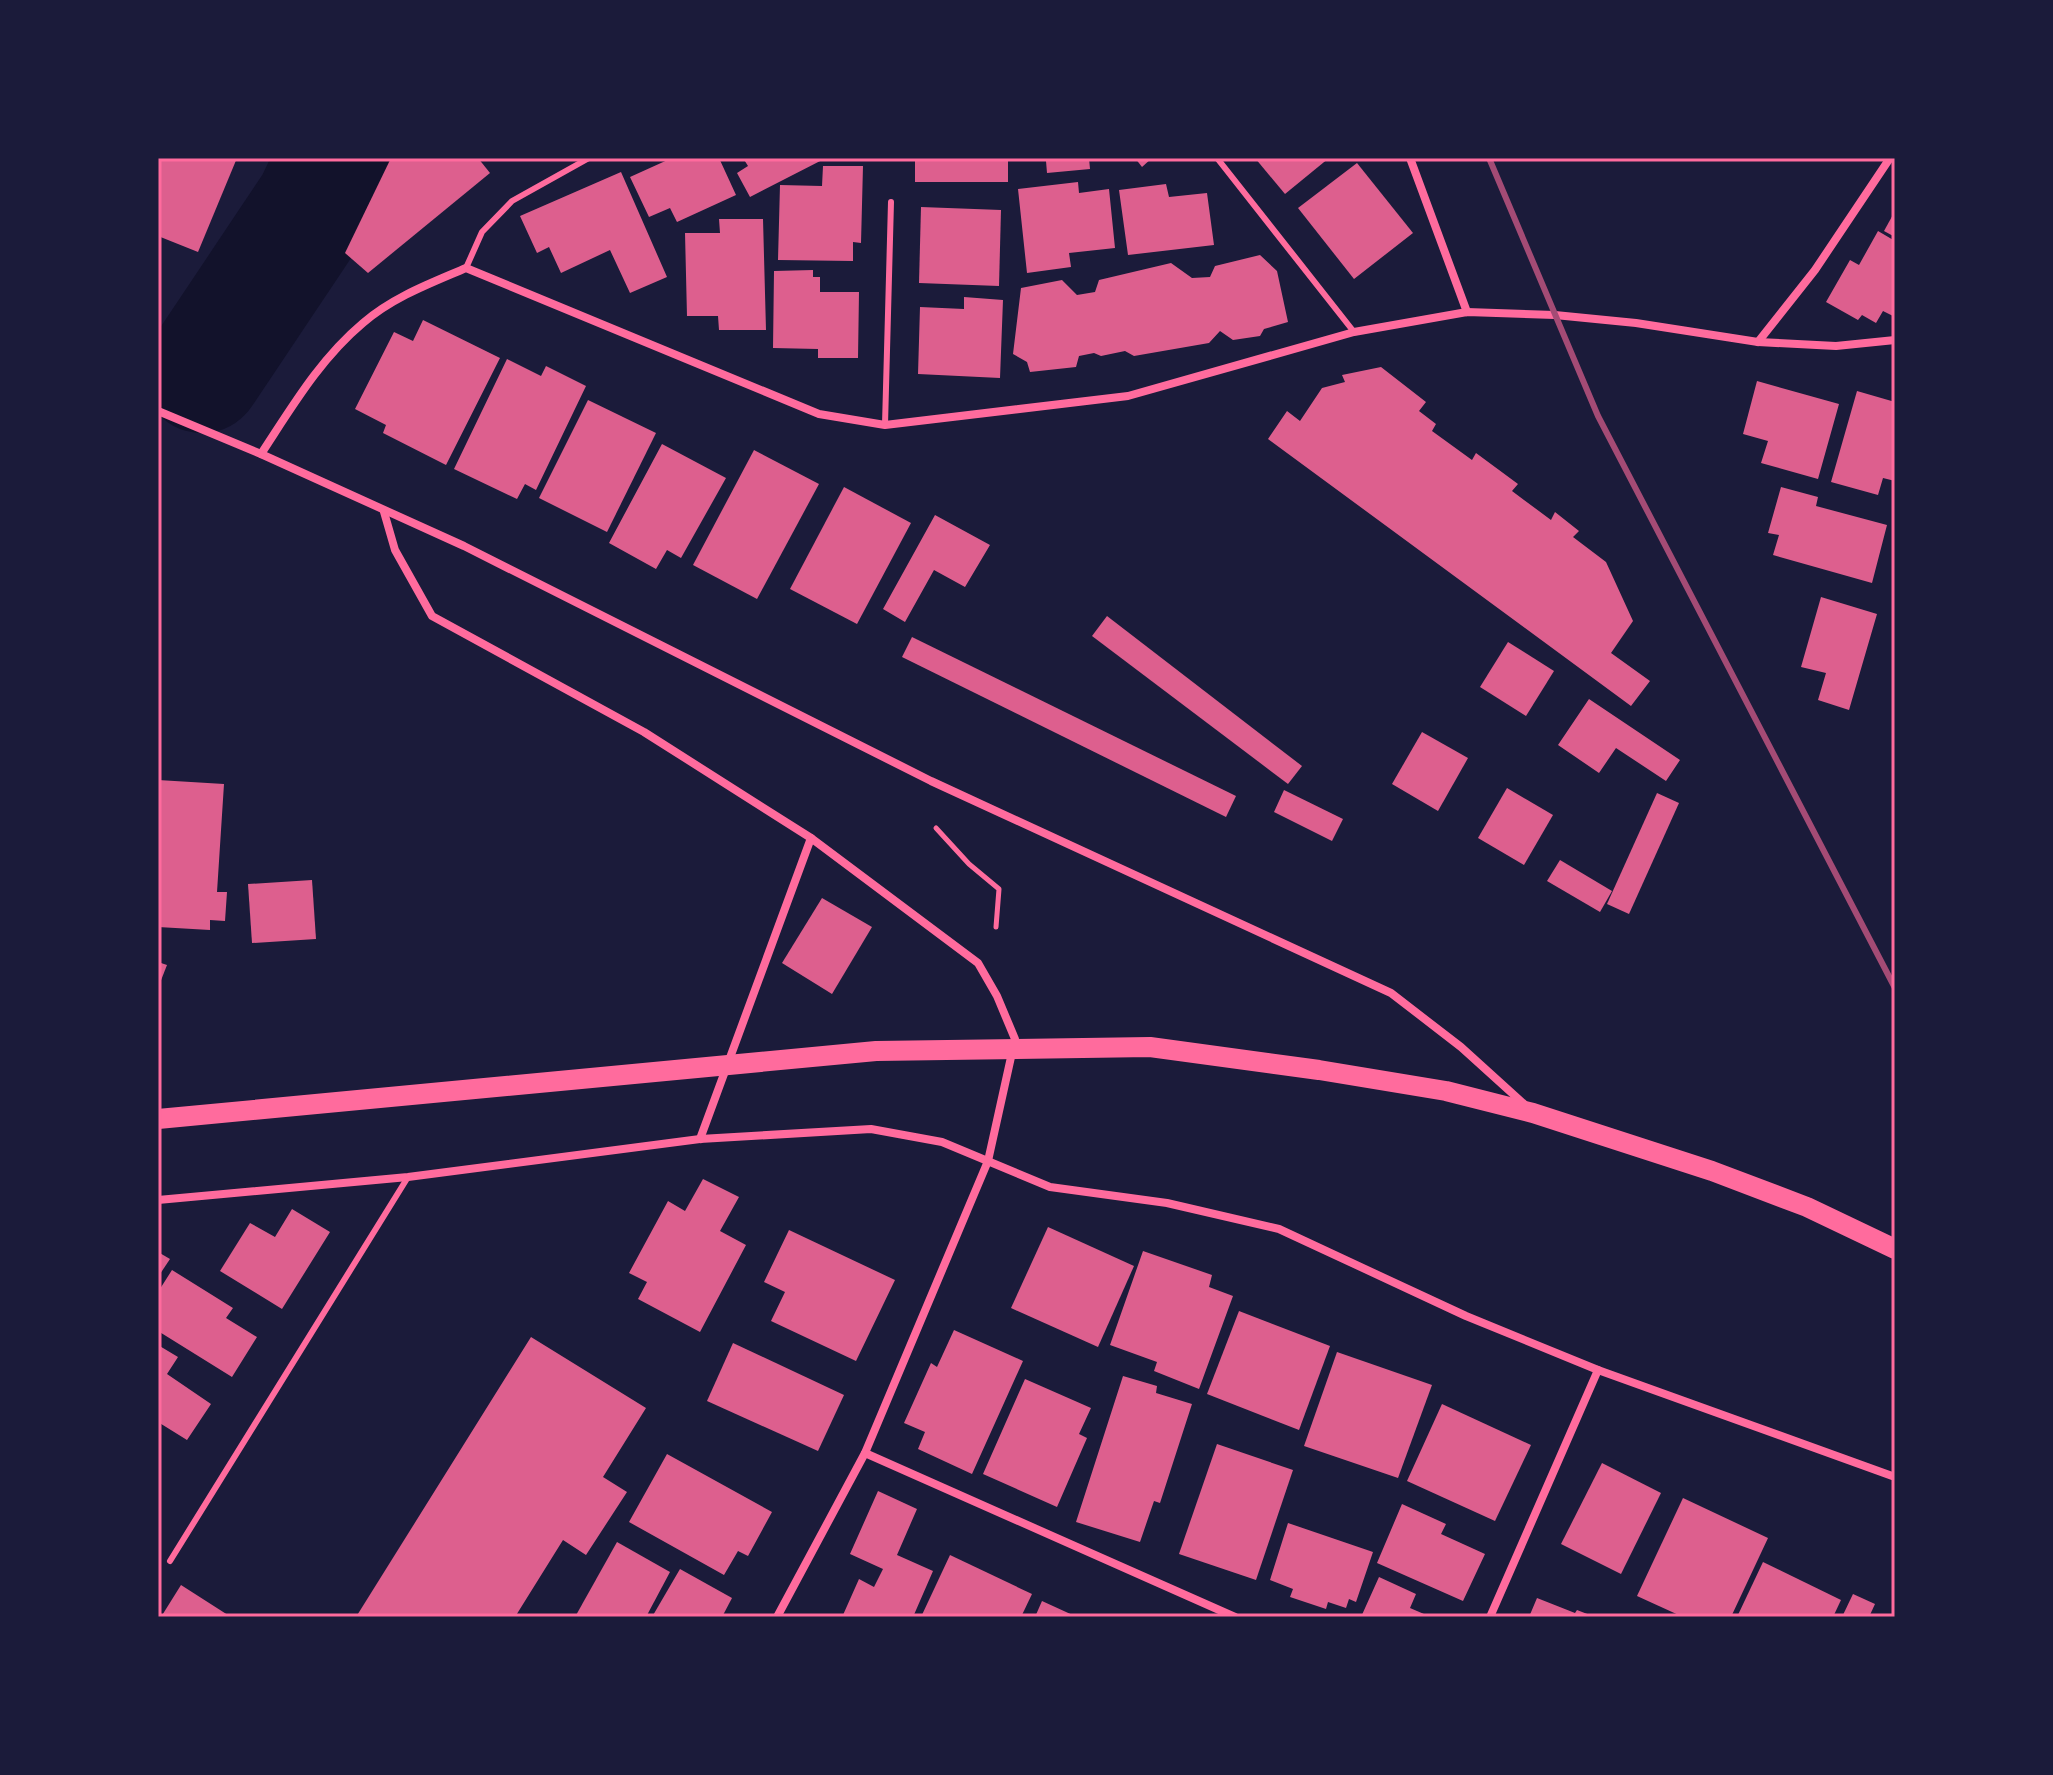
<svg xmlns="http://www.w3.org/2000/svg" width="2053" height="1775" font-family="'Public Sans',sans-serif">
<rect width="100%" height="100%" fill="#1b1b3a"/>
<g fill="none" stroke-linecap="round" stroke-linejoin="round">
<!-- river -->
<polyline stroke="#12122b" stroke-width="120" points="202,373 315,204 337,158"/>
</g>
<!-- building -->
<g fill="#dd5f8e">
<polygon points="158,158 237,158 198,252 158,236"/>
<polygon points="391,158 478,158 490,173 368,273 345,253"/>
<polygon points="672,158 719,158 736,195 677,222 670,208 649,217 630,177"/>
<polygon points="743,158 826,158 750,197 737,173 748,166"/>
<rect x="915" y="158" width="93" height="24"/>
<polygon points="1023,158 1089,158 1090,169 1047,173 1046,161 1023,161"/>
<polygon points="1135,158 1152,158 1142,167"/>
<polygon points="1255,158 1329,158 1285,194"/>
<polygon points="1357,163 1413,233 1354,279 1298,208"/>
<polygon points="823,166 863,166 861,243 853,242 853,261 778,260 780,185 822,186"/>
<polygon points="621,172 667,277 630,293 610,250 561,273 549,247 537,253 520,216"/>
<polygon points="1078,182 1079,193 1109,189 1115,248 1069,253 1071,267 1027,273 1018,189"/>
<polygon points="1166,184 1169,197 1207,193 1214,245 1128,255 1119,190"/>
<polygon points="921,207 1001,210 999,286 919,283"/>
<polygon points="1895,211 1895,237 1884,231"/>
<polygon points="719,219 763,219 766,330 719,330 718,316 687,316 685,233 720,233"/>
<polygon points="1878,231 1895,241 1895,312 1893,316 1883,311 1876,323 1862,315 1858,320 1826,302 1850,260 1859,265"/>
<polygon points="1260,255 1277,271 1288,322 1264,329 1260,336 1233,340 1220,331 1209,343 1134,356 1125,351 1101,356 1094,353 1079,356 1076,367 1030,372 1027,362 1013,354 1021,288 1062,280 1077,295 1095,292 1099,280 1171,263 1192,278 1210,277 1215,266"/>
<polygon points="813,270 813,277 820,277 820,292 859,292 858,358 818,358 818,349 773,348 774,271"/>
<polygon points="964,297 1003,300 1000,378 918,374 920,307 964,309"/>
<polygon points="423,320 500,358 446,465 383,433 386,425 355,409 394,332 413,341"/>
<polygon points="507,359 541,376 546,366 586,386 536,490 525,484 517,499 454,469"/>
<polygon points="1381,367 1426,402 1419,411 1436,424 1432,431 1472,460 1476,453 1518,484 1512,491 1551,520 1555,512 1579,531 1573,537 1606,562 1633,621 1611,653 1650,681 1631,706 1268,439 1287,411 1300,421 1322,388 1345,382 1342,375"/>
<polygon points="1757,381 1839,404 1818,479 1761,463 1768,441 1743,434"/>
<polygon points="1857,391 1895,402 1895,481 1883,478 1878,495 1831,482"/>
<polygon points="588,400 656,433 607,532 539,498"/>
<polygon points="662,444 726,478 681,558 667,550 656,569 609,543"/>
<polygon points="754,450 819,484 757,599 693,565"/>
<polygon points="844,487 911,523 857,624 790,589"/>
<polygon points="1781,487 1818,497 1816,506 1887,525 1872,583 1773,555 1779,535 1768,533"/>
<polygon points="935,515 990,545 965,587 934,570 905,622 883,609"/>
<polygon points="1821,597 1877,614 1849,710 1818,700 1826,673 1801,667"/>
<polygon points="1107,616 1302,766 1288,784 1092,636"/>
<polygon points="912,637 1236,796 1226,817 902,657"/>
<polygon points="1508,642 1554,671 1526,716 1480,687"/>
<polygon points="1589,699 1680,760 1666,781 1616,748 1599,773 1558,745"/>
<polygon points="1422,732 1468,758 1438,811 1392,784"/>
<polygon points="158,780 224,784 217,892 227,892 225,921 210,920 210,930 158,927"/>
<polygon points="1507,788 1553,815 1524,865 1478,838"/>
<polygon points="1284,790 1343,819 1332,841 1274,812"/>
<polygon points="1657,793 1679,803 1629,914 1607,904"/>
<polygon points="1560,860 1612,891 1600,912 1547,881"/>
<polygon points="312,880 316,939 252,943 248,884"/>
<polygon points="822,898 872,927 832,994 782,963"/>
<polygon points="158,962 167,965 158,988"/>
<polygon points="703,1179 739,1197 720,1231 746,1245 700,1332 638,1299 647,1282 629,1273 668,1201 685,1211"/>
<polygon points="292,1209 330,1232 282,1309 220,1271 250,1223 275,1237"/>
<polygon points="1048,1227 1134,1266 1098,1347 1011,1308"/>
<polygon points="789,1230 895,1280 856,1361 771,1321 785,1292 764,1282"/>
<polygon points="1143,1251 1212,1275 1209,1287 1233,1296 1199,1389 1154,1371 1157,1362 1110,1345"/>
<polygon points="158,1252 170,1259 158,1277"/>
<polygon points="172,1270 233,1308 226,1318 257,1337 232,1377 158,1331 158,1292"/>
<polygon points="1239,1311 1330,1346 1299,1430 1207,1394"/>
<polygon points="954,1330 1023,1361 972,1474 918,1449 925,1432 904,1423 931,1363 937,1367"/>
<polygon points="531,1337 646,1408 603,1477 627,1492 586,1555 563,1540 515,1617 356,1617"/>
<polygon points="733,1343 844,1395 818,1451 707,1401"/>
<polygon points="158,1345 178,1357 167,1374 211,1404 187,1440 158,1422"/>
<polygon points="1337,1352 1432,1385 1398,1478 1304,1446"/>
<polygon points="1123,1376 1157,1386 1156,1393 1192,1404 1160,1503 1154,1501 1140,1542 1076,1522"/>
<polygon points="1025,1379 1091,1408 1079,1434 1087,1438 1057,1507 983,1474"/>
<polygon points="1442,1404 1531,1445 1495,1521 1407,1481"/>
<polygon points="1217,1444 1293,1470 1256,1580 1179,1554"/>
<polygon points="667,1454 772,1512 748,1556 738,1551 724,1575 629,1522"/>
<polygon points="1602,1463 1661,1493 1621,1574 1561,1544"/>
<polygon points="878,1491 917,1509 897,1555 933,1571 913,1617 848,1617 843,1615 859,1579 874,1587 883,1569 850,1554"/>
<polygon points="1683,1498 1768,1538 1731,1617 1683,1617 1637,1596"/>
<polygon points="1402,1504 1446,1524 1441,1534 1485,1554 1463,1601 1377,1563"/>
<polygon points="1288,1523 1373,1552 1356,1602 1349,1599 1346,1608 1328,1602 1326,1609 1290,1597 1293,1589 1270,1580"/>
<polygon points="617,1542 670,1572 646,1617 575,1617"/>
<polygon points="950,1555 1032,1594 1021,1617 921,1617"/>
<polygon points="1763,1562 1841,1600 1833,1617 1737,1617"/>
<polygon points="680,1569 732,1598 722,1617 652,1617"/>
<polygon points="1379,1577 1416,1594 1410,1608 1431,1617 1361,1617"/>
<polygon points="181,1585 231,1617 161,1617"/>
<polygon points="1853,1594 1875,1604 1869,1617 1842,1617"/>
<polygon points="1537,1598 1575,1613 1577,1610 1595,1617 1529,1617"/>
<polygon points="1042,1601 1077,1617 1035,1617"/>
</g>
<g fill="none" stroke-linecap="round" stroke-linejoin="round">
<!-- path -->
<polyline stroke="#ff6b9d" stroke-width="5" points="936,828 969,864 999,889 996,927"/>
<!-- service -->
<g stroke="#ff6b9d" stroke-width="6">
<polyline points="1217,158 1354,332"/>
<polyline points="466,268 482,232 512,201 589,158"/>
<polyline points="885,425 891,202"/>
<polyline points="170,1561 408,1177"/>
</g>
<!-- minor -->
<g stroke="#ff6b9d" stroke-width="8">
<polyline points="1410,158 1467,312"/>
<polyline points="1758,342 1815,270 1890,158"/>
<polyline points="158,411 261,454 464,546 931,781 1391,993 1461,1047 1524,1104"/>
<path d="M261,454C292,407 320,359 363,323C393,297 431,283 466,268L819,414L885,425L1128,396L1354,332L1467,312L1555,315L1636,323L1758,342L1836,346L1895,340"/>
<polyline points="384,512 395,550 432,616 644,732 811,838 978,963 997,996 1015,1039 988,1161 865,1453 777,1617"/>
<polyline points="700,1139 811,838"/>
<polyline points="158,1200 408,1177 700,1139 871,1129 942,1142 1050,1187 1167,1203 1279,1229 1466,1316 1598,1370 1895,1477"/>
<polyline points="865,1453 1235,1617"/>
<polyline points="1490,1617 1598,1370"/>
</g>
<!-- primary -->
<polyline stroke="#ff6b9d" stroke-width="20" points="158,1119 876,1051 1150,1047 1319,1070 1446,1091 1533,1113 1712,1171 1807,1207 1895,1249"/>
<!-- rail -->
<polyline stroke="#a44b75" stroke-width="6" points="1489,158 1598,416 1895,988"/>
</g>
<!-- border -->
<rect width="2053" height="1775" fill="none" stroke="#1b1b3a" stroke-width="320"/>
<rect x="160" y="160" width="1733" height="1455" fill="none" stroke="#ff6b9d" stroke-width="3"/>
</svg>
